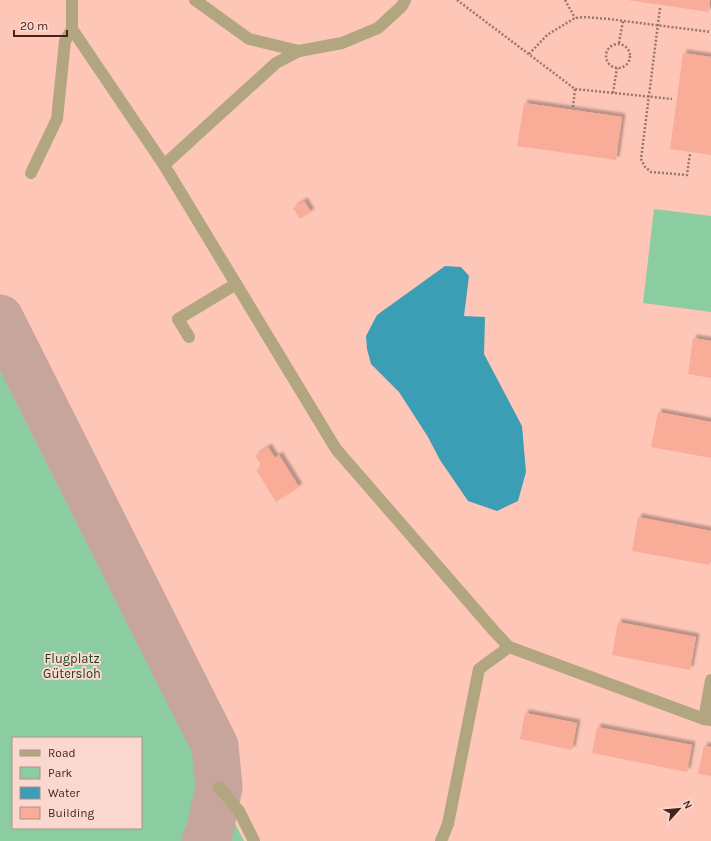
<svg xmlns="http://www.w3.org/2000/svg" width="711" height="841" font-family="Karla,sans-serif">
<defs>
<filter id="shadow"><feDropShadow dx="3.5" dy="-3.5" stdDeviation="1" flood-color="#0004"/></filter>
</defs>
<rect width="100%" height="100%" fill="#fbd8cf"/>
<!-- built -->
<path fill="#fec6b7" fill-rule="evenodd" d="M0,0H711V841H0ZM13,738H141V828H13Z"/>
<!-- green -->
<g fill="#8ccca1" fill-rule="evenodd">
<polygon points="654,209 711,216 711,312 643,303"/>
<path d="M0,361L134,628L244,841H0ZM13,738H141V828H13Z"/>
</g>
<!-- water -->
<polygon fill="#3b9eb4" points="445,266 461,267 469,276 464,316 485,317 484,354 522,426 526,472 518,501 497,511 468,501 440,460 428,437 399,392 371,364 367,349 366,336 377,315"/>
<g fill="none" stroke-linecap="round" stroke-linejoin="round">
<!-- taxiway -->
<polyline stroke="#c8a59c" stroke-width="47" points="0,318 215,746 219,787 209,834 205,841"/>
</g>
<!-- building -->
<g fill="#f9ac98" filter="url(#shadow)">
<polygon points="627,0 710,0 709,12"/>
<polygon points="683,53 711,57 711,155 670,149"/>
<polygon points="524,103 622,117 616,160 517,146"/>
<polygon points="304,201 311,212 300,219 293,208"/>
<polygon points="693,338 711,341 711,378 688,374"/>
<polygon points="658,412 711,422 711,458 651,447"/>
<polygon points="268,447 275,458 279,455 299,487 276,502 256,470 262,466 255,456"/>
<polygon points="638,517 711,531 711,557 709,565 632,551"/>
<polygon points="618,622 696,637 690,670 612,655"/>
<polygon points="525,713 577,723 572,750 520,739"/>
<polygon points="597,727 692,745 687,772 592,753"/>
<polygon points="704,746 711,747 711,776 698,774"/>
</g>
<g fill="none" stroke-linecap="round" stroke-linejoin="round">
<!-- path -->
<g stroke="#97766d" stroke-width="2.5" stroke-dasharray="2 2" stroke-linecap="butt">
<polyline points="457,0 575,89 672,99"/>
<polyline points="565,0 575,18"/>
<polyline points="660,8 641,159 645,167 651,172 687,175 690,154"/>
<polyline points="619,43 623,21"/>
<circle cx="618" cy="56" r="12"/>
<polyline points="529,54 547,35 575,18 584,17 609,19 711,32"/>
<polyline points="613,93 617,68"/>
<polyline points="573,107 575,89"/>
</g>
<!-- minor -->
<g stroke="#b1a680" stroke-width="12">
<polyline points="72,0 72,29 164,165 336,449 494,631 509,647 704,719 711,720"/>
<polyline points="195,0 249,39 299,51"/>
<polyline points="164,165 276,63 299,51 342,43 378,28 402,6 405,0"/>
<polyline points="31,173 57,119 65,41 72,29"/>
<polyline points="189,337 178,319 236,284"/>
<polyline points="704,719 711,680"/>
<polyline points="219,787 239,811 254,841"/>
<polyline points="441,841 448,824 479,669 509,647"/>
</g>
</g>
<g text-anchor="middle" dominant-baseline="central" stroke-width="4" stroke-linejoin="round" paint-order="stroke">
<!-- park labels -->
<g font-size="13" fill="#173d26" stroke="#fbd8cf">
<text x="72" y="658">Flugplatz<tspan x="72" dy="15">Gütersloh</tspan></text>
</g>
</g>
<!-- legend -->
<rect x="12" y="737" width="130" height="92" fill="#fbd8cf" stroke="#b29087"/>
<rect x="20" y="750" width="20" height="6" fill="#b1a680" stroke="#b29087"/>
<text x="48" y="757" font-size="12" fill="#44241c">Road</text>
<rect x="20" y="767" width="20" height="12" fill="#8ccca1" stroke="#b29087"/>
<text x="48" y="777" font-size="12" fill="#44241c">Park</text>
<rect x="20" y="787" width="20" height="12" fill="#3b9eb4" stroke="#b29087"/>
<text x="48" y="797" font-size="12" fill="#44241c">Water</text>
<rect x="20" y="807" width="20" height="12" fill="#f9ac98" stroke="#b29087"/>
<text x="48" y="817" font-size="12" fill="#44241c">Building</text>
<!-- north arrow -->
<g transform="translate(679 809) rotate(63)" stroke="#fbd8cf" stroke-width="3" paint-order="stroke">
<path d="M0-3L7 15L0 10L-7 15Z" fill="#44241c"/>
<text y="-6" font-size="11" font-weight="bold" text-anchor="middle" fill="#44241c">N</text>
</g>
<!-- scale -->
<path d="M14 30v6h53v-6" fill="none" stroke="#44241c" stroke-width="2"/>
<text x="20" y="30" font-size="12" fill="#44241c" stroke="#fbd8cf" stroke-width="3" paint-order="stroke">20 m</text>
</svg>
